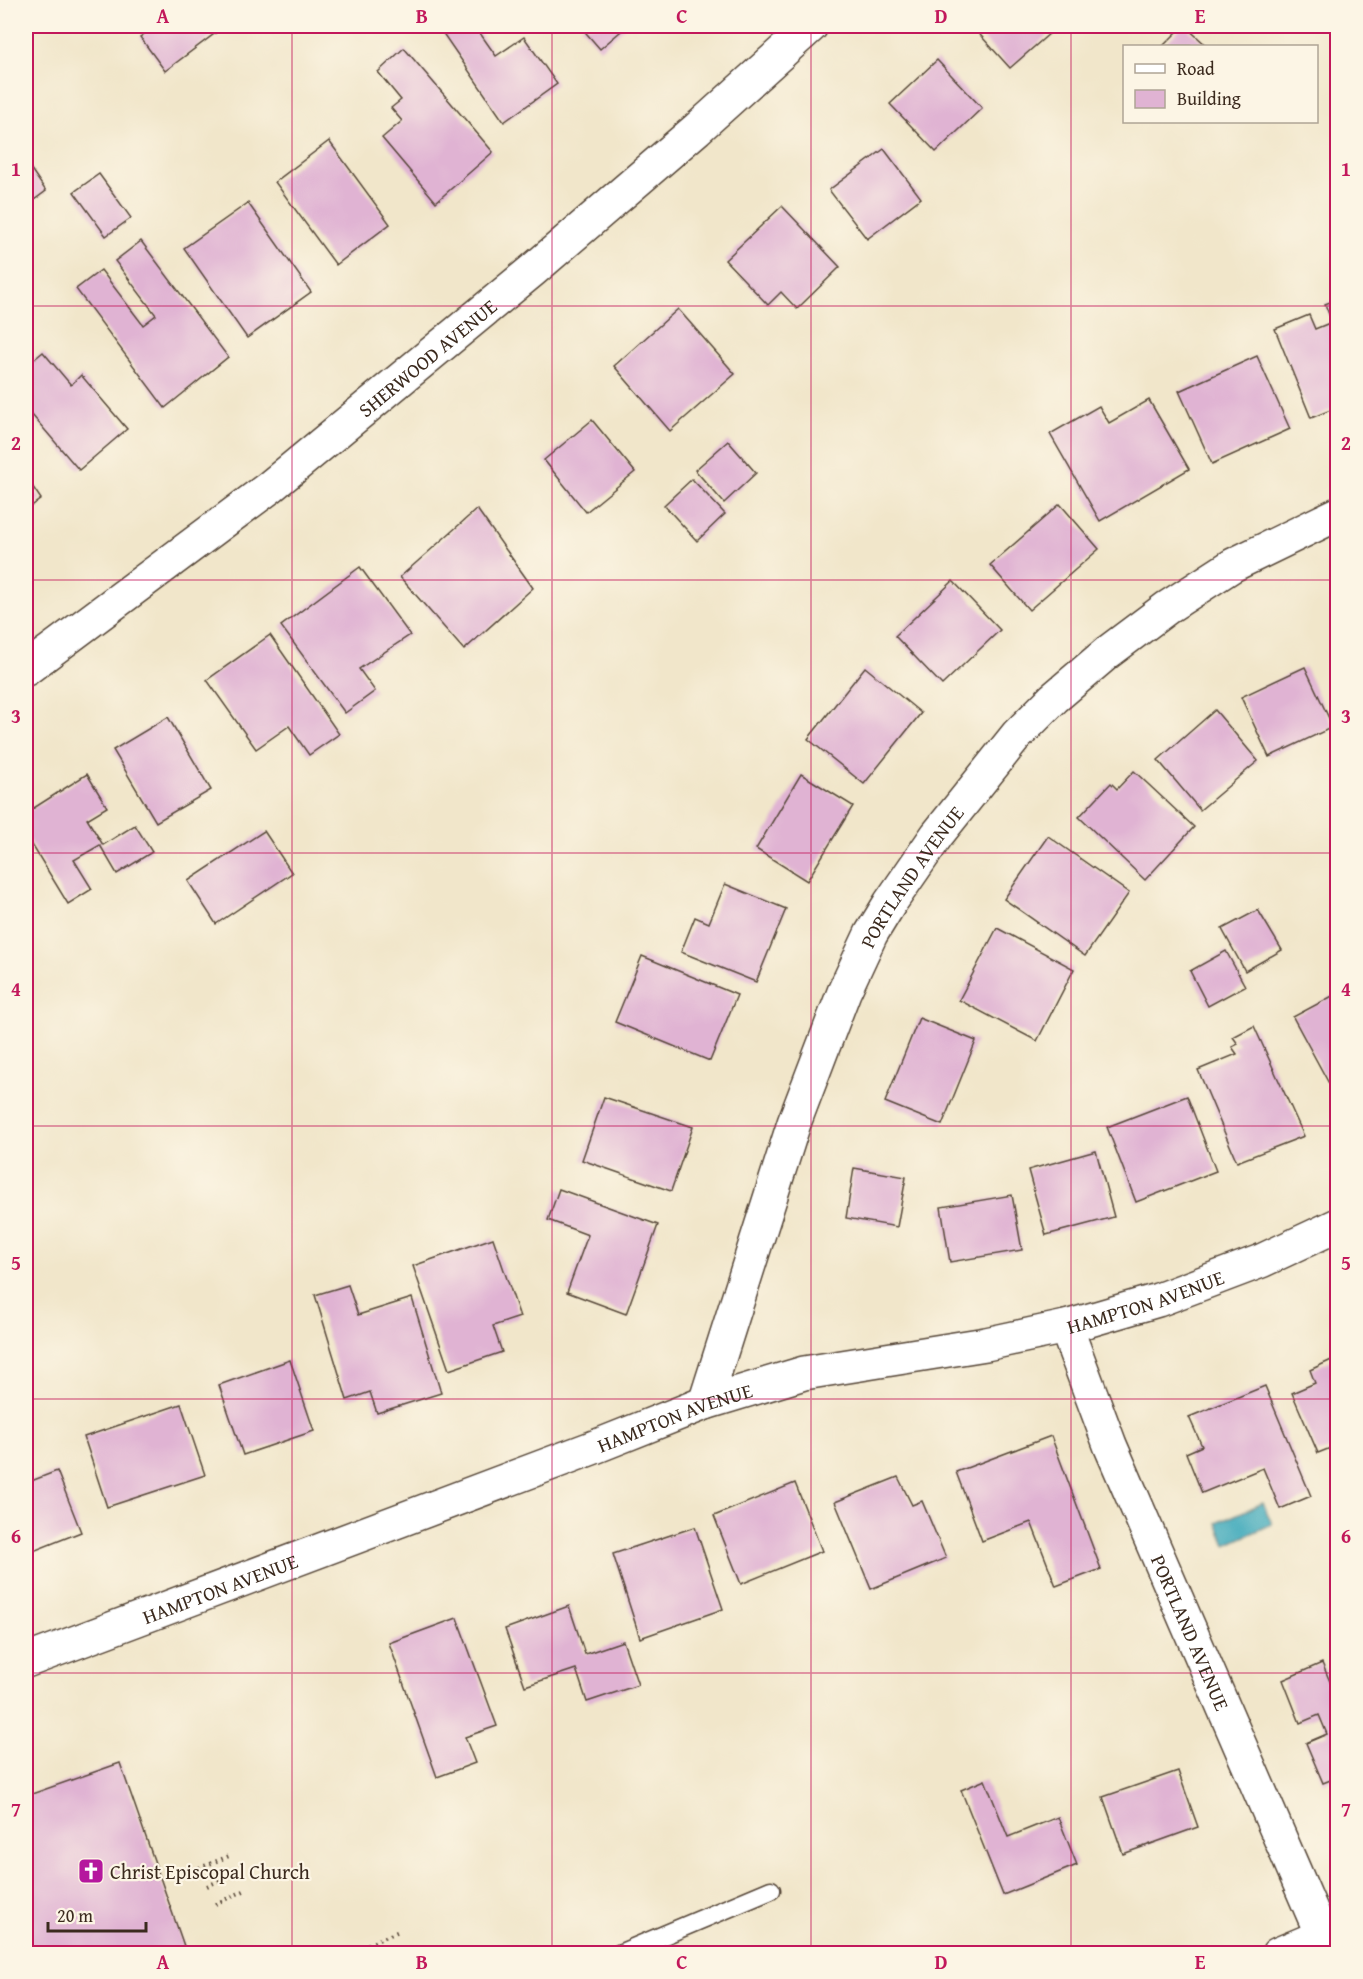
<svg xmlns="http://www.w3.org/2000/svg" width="1363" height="1979" font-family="'Gentium Book Plus',serif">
<rect width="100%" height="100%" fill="#fcf5e5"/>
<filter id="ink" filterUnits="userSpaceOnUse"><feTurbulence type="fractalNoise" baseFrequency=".0167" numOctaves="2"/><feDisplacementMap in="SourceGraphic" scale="12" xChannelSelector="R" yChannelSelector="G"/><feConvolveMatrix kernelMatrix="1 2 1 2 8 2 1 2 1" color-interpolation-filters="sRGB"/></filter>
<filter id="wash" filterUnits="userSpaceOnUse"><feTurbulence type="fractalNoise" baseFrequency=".008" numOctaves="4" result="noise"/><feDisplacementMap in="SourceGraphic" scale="24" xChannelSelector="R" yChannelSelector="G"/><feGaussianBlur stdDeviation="1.35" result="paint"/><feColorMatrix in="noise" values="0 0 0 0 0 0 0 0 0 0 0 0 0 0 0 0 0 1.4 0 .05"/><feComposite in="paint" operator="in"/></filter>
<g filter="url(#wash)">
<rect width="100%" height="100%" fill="#f1e6ca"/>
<!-- water -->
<polygon fill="#3ca9bb" stroke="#3c6a6c" stroke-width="1.5" points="1263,1503 1272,1524 1226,1545 1217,1523"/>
<g id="blocks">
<!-- building -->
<g fill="#e0b3d3">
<polygon points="156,26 214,26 218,31 165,71 140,37"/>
<polygon points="444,26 475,26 496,56 524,37 557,84 504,122 440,29"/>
<polygon points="580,26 627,26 600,49"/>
<polygon points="972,26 1058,26 1010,68"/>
<polygon points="1183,26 1185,26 1207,46 1163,46"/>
<polygon points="404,48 493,152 436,202 382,138 402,121 391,108 401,100 378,72"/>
<polygon points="937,60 982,108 936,152 890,104"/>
<polygon points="329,141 390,224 336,265 275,182"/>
<polygon points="884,149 921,198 867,239 829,190"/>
<polygon points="26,162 46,191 26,206"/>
<polygon points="99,174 131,218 106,236 74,192"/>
<polygon points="248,203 311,292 247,338 184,248"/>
<polygon points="782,206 840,267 797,309 781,292 768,305 725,260"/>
<polygon points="141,241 228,357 165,408 76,289 101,270 143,325 156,315 115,261"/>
<polygon points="1338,299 1338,407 1311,418 1275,329 1309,315 1315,329 1332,322 1325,304"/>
<polygon points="678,309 735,374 670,431 614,366"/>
<polygon points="43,352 71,385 81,375 127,429 79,470 26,408 26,366"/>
<polygon points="1257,356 1290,429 1212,464 1179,391"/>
<polygon points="1149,400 1189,469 1100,521 1050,434 1099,406 1109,423"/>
<polygon points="592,420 635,472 586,512 544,460"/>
<polygon points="728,441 756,473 724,503 695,470"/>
<polygon points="26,477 41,499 26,510"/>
<polygon points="692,479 725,514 697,541 664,505"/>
<polygon points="1060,504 1099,549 1029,610 990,565"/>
<polygon points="477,509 533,588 464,650 400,577"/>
<polygon points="360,567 410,635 359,669 375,691 345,713 281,626"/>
<polygon points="953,581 1000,630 942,685 895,636"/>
<polygon points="270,635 339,734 309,755 289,726 256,749 207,680"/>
<polygon points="865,667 921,713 864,784 808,739"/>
<polygon points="1305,667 1333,727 1269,757 1241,697"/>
<polygon points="1215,710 1258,761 1200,810 1158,760"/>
<polygon points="168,717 211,790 156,822 113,750"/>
<polygon points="1134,771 1194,827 1145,880 1079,817 1111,783 1117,789"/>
<polygon points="87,774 107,807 87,819 103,845 135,825 152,852 117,874 100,845 74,860 92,889 68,904 26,835 26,813"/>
<polygon points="801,774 853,806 807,881 756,849"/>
<polygon points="264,831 292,873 216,924 188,881"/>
<polygon points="1048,836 1129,893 1085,956 1004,899"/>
<polygon points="725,884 786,909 756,982 681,952 695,917 709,923"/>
<polygon points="1258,910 1282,950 1245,971 1222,929"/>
<polygon points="997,928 1074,969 1037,1041 959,1000"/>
<polygon points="1226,951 1245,986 1208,1006 1190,971"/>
<polygon points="642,956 737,995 710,1061 615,1022"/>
<polygon points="1338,993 1338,1085 1332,1089 1293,1017"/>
<polygon points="919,1018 976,1041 942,1125 885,1102"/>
<polygon points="1254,1026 1304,1136 1237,1162 1198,1070 1237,1054 1232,1047 1238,1044 1233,1037"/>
<polygon points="1187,1096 1216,1171 1136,1202 1107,1127"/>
<polygon points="604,1097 693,1127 671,1191 582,1160"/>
<polygon points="1096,1151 1114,1217 1046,1235 1028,1170"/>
<polygon points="854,1168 906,1177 897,1227 846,1218"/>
<polygon points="559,1189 658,1225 626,1314 567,1292 588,1235 548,1220"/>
<polygon points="1012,1195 1022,1250 950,1262 941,1207"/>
<polygon points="493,1238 520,1317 493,1326 502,1352 449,1370 413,1266"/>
<polygon points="348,1285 358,1315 412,1298 441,1393 377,1413 370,1392 347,1400 315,1295"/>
<polygon points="1338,1357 1338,1445 1318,1453 1292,1393 1315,1383 1310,1370"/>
<polygon points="290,1360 314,1431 243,1455 219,1385"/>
<polygon points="1265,1386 1311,1496 1280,1509 1263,1468 1202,1493 1186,1453 1202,1446 1189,1417"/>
<polygon points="181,1404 205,1475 107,1507 84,1437"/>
<polygon points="1051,1436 1101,1569 1056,1586 1031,1522 982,1541 956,1472"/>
<polygon points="57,1471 81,1532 26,1554 26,1483"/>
<polygon points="898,1477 912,1505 922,1501 946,1558 871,1589 835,1502"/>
<polygon points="795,1483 822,1551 741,1584 714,1516"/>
<polygon points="695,1527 723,1609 640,1638 613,1554"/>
<polygon points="569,1606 585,1654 623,1641 638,1685 587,1702 576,1669 525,1686 505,1629"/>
<polygon points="457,1618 497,1726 465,1737 475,1763 437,1777 389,1643"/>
<polygon points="1322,1663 1335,1693 1338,1692 1338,1777 1323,1783 1306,1743 1327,1734 1319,1715 1300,1723 1283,1680"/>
<polygon points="120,1763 184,1946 162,1954 26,1954 26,1796"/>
<polygon points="1178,1771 1198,1827 1123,1854 1103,1797"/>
<polygon points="985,1780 1008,1837 1058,1817 1077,1865 1003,1895 961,1790"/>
</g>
</g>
</g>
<g filter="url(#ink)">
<use href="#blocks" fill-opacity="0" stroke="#564638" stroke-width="1.5"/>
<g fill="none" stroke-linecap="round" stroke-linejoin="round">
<defs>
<polyline id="service" points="619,1954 771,1890"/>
<g id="minor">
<path id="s1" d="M26,669L270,487L533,270L697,129L811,26"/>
<path id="s2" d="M1066,1327L1110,1445L1322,1935"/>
<path id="s3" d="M705,1403L794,1123L844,992L871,934L890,903L937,835L1017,735L1054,698L1108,652L1168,607L1233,565L1338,514"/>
<path id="s4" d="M26,1661L592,1448L705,1403L804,1373L986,1344L1066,1327L1158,1300L1261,1261L1338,1225"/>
</g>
<polyline id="primary" points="1278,1954 1338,1929"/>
</defs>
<!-- service casing -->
<use href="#service" stroke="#564638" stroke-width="21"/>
<!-- minor casing -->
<use href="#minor" stroke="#564638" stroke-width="36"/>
<!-- primary casing -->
<use href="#primary" stroke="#564638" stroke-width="36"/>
<!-- path -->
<g stroke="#564638" stroke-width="4" stroke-dasharray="1.5 4.5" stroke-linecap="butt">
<polyline points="199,1868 232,1855"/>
<polyline points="207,1886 239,1872"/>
<polyline points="215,1904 246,1890"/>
<polyline points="346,1954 399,1931"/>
</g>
<!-- service -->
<use href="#service" stroke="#fff" stroke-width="18"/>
<!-- minor -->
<use href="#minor" stroke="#fff" stroke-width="33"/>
<!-- primary -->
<use href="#primary" stroke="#fff" stroke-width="33"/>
</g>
</g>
<!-- grid -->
<path fill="none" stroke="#c2185b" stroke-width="1.5" stroke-opacity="0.55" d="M292,26V1954M552,26V1954M811,26V1954M1071,26V1954M26,306H1338M26,580H1338M26,853H1338M26,1126H1338M26,1399H1338M26,1673H1338"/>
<!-- icons -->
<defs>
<symbol id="church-square" viewBox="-11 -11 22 22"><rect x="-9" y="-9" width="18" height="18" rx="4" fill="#b5179e" stroke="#fcf5e5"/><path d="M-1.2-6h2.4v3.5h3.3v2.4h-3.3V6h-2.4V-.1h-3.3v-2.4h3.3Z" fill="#fff"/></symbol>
</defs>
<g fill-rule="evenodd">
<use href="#church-square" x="76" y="1856" width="30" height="30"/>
</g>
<g text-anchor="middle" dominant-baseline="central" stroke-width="4.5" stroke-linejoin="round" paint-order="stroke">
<!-- street labels -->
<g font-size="20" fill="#3b2a1e" stroke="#fcf5e5">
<text stroke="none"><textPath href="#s1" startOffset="508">SHERWOOD AVENUE</textPath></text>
<text stroke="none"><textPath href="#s3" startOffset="568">PORTLAND AVENUE</textPath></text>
<text stroke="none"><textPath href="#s4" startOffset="1179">HAMPTON AVENUE</textPath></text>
<text stroke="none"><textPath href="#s4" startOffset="693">HAMPTON AVENUE</textPath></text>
<text stroke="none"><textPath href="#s4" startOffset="207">HAMPTON AVENUE</textPath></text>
<text stroke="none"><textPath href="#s2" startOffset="330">PORTLAND AVENUE</textPath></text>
</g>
<!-- poi labels -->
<g font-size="20" fill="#3b2a1e" stroke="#fcf5e5" text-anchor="start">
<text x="110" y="1871">Christ Episcopal Church</text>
</g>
</g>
<!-- margin -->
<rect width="1363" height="1979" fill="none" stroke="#fcf5e5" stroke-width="66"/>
<!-- legend -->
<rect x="1123" y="45" width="195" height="78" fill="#fcf5e5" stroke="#afa495" stroke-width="1.5"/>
<rect x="1135" y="64" width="30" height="9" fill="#ffffff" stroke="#afa495" stroke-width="1.5"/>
<text x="1177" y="75" font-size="18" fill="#3b2a1e">Road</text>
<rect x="1135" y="90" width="30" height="18" fill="#e0b3d3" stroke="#afa495" stroke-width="1.5"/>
<text x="1177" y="105" font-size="18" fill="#3b2a1e">Building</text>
<!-- scale -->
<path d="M48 1922v9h98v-9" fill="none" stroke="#3b2a1e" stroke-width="3"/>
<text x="57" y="1922" font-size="18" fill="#3b2a1e" stroke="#fcf5e5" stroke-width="4.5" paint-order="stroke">20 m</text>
<rect x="33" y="33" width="1297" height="1913" fill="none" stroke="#c2185b" stroke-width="2"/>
<g font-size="20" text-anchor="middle" font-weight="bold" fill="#c2185b">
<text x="163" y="23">A</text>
<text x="422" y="23">B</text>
<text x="682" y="23">C</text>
<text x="941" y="23">D</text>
<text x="1200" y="23">E</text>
<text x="16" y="176">1</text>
<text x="1346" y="176">1</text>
<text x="16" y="450">2</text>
<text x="1346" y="450">2</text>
<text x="16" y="723">3</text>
<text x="1346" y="723">3</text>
<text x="16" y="996">4</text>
<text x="1346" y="996">4</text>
<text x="16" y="1270">5</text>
<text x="1346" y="1270">5</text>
<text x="16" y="1543">6</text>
<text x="1346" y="1543">6</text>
<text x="16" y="1816">7</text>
<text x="1346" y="1816">7</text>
<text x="163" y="1969">A</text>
<text x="422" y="1969">B</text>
<text x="682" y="1969">C</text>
<text x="941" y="1969">D</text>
<text x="1200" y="1969">E</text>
</g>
</svg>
